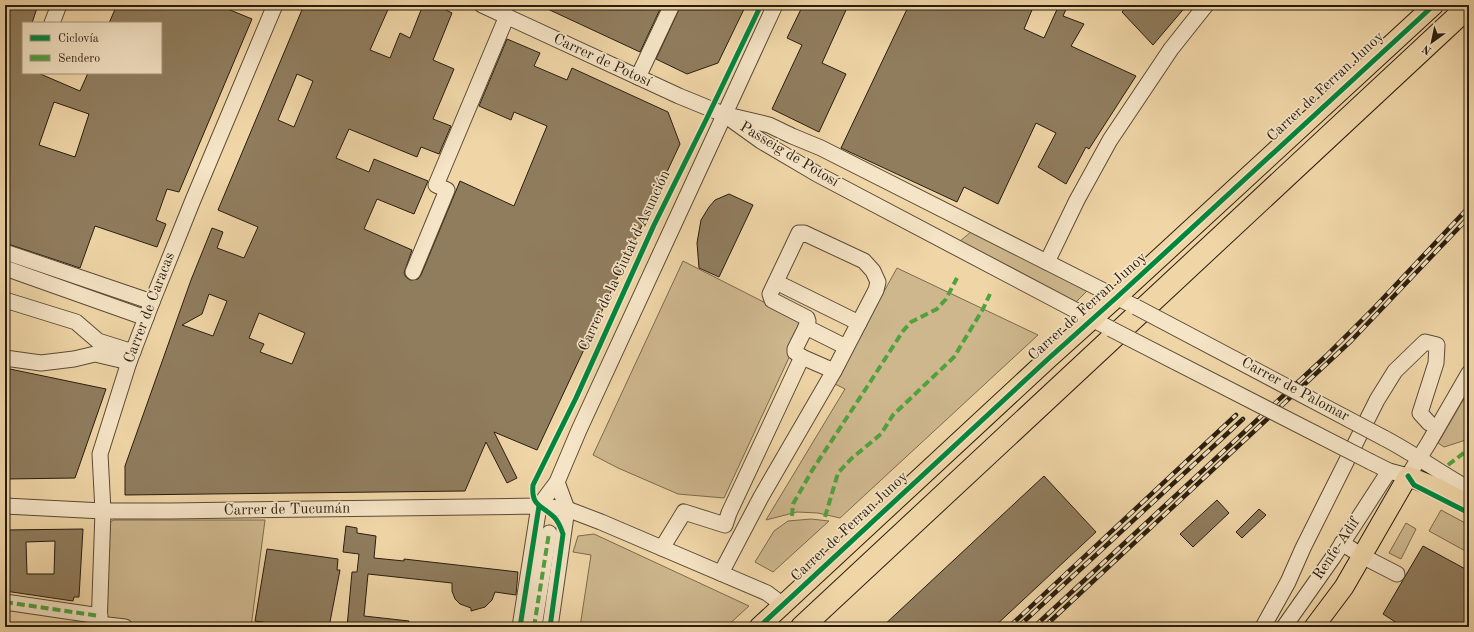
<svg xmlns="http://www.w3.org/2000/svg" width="1474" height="632" font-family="'Old Standard TT',serif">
<rect width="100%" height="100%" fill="#f0d6a7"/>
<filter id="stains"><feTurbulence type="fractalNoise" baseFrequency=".005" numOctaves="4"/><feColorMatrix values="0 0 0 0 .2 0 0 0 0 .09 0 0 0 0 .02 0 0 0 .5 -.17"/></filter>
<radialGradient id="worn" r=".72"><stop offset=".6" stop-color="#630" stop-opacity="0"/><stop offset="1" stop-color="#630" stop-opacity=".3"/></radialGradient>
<!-- green -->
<g fill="#ceb78d" stroke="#7b6a4e">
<polygon points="972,231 1087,291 1075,303 959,242"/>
<polygon points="683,261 805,323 724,498 678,494 618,468 593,455"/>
<polygon points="897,268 1038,335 840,518 818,513 797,512 766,520 845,389 833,383"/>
<polygon points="1469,390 1469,439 1444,447 1438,443"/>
<polygon points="1441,510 1469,525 1469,553 1429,531"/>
<polygon points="811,519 829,521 773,572 755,562 774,531 788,521"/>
<polygon points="114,520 265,520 251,627 152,627 112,623 108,620 106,615 110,522"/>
<polygon points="1406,523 1416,529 1401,559 1389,553"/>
<polygon points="594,534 749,606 726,627 580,627 591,555 573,552 578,536"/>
</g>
<!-- building -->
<g fill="#907d5e" stroke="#281d0f" fill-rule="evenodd">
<path d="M5,5H38L32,23H23V73H38L80,91L88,73H161V23H109L117,5H218L252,19L179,192L167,189L156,220L166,224L157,247L95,226L80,268L5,243ZM54,102L89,114L75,157L39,145Z"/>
<path d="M304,5H390L370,50L390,58L400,33L410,38L423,5H436L452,13L433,60L454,69L433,119L451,126L439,154L421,147L417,157L349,129L336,158L369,172L374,159L428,181L414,214L377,199L364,229L412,250L404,273L406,277L410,280L418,279L421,275L460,181L514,206L547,126L514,112L511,120L479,106L507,39L540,53L534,66L567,80L572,68L668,112L680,144L537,450L494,432L517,478L507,483L486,442L465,491L125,495V466L191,280L212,228L223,232L217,248L244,258L258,227L218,210ZM297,74L313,81L294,127L278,120ZM209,294L227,301L213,336L182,325L202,314ZM259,313L305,333L292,364L260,352L264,344L249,338Z"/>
<polygon points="539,5 662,5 640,52"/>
<polygon points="681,5 746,5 718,63 687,74 656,59"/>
<polygon points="803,5 835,5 846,10 822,63 846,74 819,132 772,109 802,45 787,38"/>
<polygon points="909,5 1034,5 1024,29 1044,38 1059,5 1068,5 1063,16 1084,24 1071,46 1136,76 1089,149 1086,147 1066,184 1038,167 1056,133 1036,123 998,204 964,187 957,202 841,148"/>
<polygon points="1128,5 1187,5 1153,45 1122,12"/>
<polygon points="729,194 753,205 719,277 699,268 697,243 701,220 709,207 715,200"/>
<polygon points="5,368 106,389 75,478 5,479"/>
<polygon points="1044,476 1096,532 994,627 882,627"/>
<polygon points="1217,500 1229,513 1193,547 1180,534"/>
<polygon points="1259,509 1266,515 1242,538 1236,532"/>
<polygon points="346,526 357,528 357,533 376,536 374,558 404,561 404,559 518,572 516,595 495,592 492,600 485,607 471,611 471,608 460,604 455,599 452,591 452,583 368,574 364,616 409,621 408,627 347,627 352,572 357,572 359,554 343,552"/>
<path d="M83,529L79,597H74L73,601L5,591V530ZM55,541L54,574H27L26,542Z"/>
<polygon points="1423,546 1469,571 1469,627 1403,627 1383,614"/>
<polygon points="267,549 338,559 337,570 340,570 329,627 298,627 255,621"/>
</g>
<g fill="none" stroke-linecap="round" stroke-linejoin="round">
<defs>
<g id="minor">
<polyline points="482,5 679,96 723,114 769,125 792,136 821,148 1096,287 1136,307"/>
<polyline points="52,23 59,5"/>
<polyline points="638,77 672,5"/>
<polyline points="729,118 761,141 817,174 1111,329"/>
<polyline points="5,252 152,302"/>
<polyline points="1047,262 1077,200 1110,140 1171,49 1206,5"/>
<polyline points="5,268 146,318"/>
<polyline points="413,272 447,190 436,185 507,16"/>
<polyline points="776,282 859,323"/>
<polyline points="5,300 76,322 98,341 133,352"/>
<polyline points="5,358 41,363 74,359 95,354 129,362"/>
<polyline points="834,371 802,357 795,352 795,349 806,327 846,347"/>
<path d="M1384,438C1413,453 1440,473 1469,489"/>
<polyline points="1371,462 1389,471 1408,476 1428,444 1469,373"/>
<polyline points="5,506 103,511 171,511 539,506 567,509 601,522 767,593 783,605"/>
<polyline points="1342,543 1362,556 1397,574"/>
<polyline points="662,548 684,512 725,525 729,513 802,357"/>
<polyline points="721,573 761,497 834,371 876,290 878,282 873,271 864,261 804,233 799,233 770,294 772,300 807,318 808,321 806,327"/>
<polyline points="5,602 100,616"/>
<polyline points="99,624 125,627"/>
<polyline points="99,627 103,511 100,454 129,362 152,302 193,200 275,5"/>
<polyline points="520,627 539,506 557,482 579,430 775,5"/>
<polyline points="534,627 549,533"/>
<polyline points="550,627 567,509 557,482"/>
<polyline points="1263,627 1288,582 1303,548 1377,400 1395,371 1425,342 1437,345 1436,363 1420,413 1429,423"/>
<polyline points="1284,627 1334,556 1389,471"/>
</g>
<g id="major">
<polyline points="759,627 1048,359 1117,297 1434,5"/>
<polyline points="1314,627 1344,587 1408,476 1435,487 1469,505"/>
</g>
<polyline id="highway" points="802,627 1469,6"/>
</defs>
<!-- minor casing -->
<use href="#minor" stroke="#5a4b35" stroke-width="17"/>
<!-- major casing -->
<use href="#major" stroke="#281d0f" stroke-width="21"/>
<!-- highway casing -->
<use href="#highway" stroke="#281d0f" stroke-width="24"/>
<!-- minor -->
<use href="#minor" stroke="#f5e4c6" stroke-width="15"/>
<!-- major -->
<use href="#major" stroke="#f0d6a7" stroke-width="19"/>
<!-- highway -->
<use href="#highway" stroke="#f0d6a7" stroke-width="22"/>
<defs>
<g id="rail">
<polyline points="1009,627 1236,415"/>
<polyline points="1018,627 1243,419"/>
<polyline points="1034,627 1326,356 1374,308 1469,207"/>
<polyline points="1044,627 1351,341 1469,217"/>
</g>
</defs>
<!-- rail casing -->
<use href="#rail" stroke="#281d0f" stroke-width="4.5"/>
<!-- rail -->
<use href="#rail" stroke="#f5e4c6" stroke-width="3" stroke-dasharray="9" stroke-linecap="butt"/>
<defs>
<g id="minor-bridge">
<polyline points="1136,307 1384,438"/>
<polyline points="1111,329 1371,462"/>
</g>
</defs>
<!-- minor-bridge casing -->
<use href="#minor-bridge" stroke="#5a4b35" stroke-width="17" stroke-linecap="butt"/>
<!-- minor-bridge -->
<use href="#minor-bridge" stroke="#f5e4c6" stroke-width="15"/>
<!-- quiet -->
<g stroke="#51a23f" stroke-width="4" stroke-dasharray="8 4" stroke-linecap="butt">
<polyline points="1448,465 1469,449"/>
<polyline points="792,516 793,504 813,469 865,390 903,331 911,322 937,309 946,299 957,278"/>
<polyline points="825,517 838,473 851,459 881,434 893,415 954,357 983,309 990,294"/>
<polyline points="5,602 100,616"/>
<polyline points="534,627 549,533"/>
</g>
<defs>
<g id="cycleway">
<polyline points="1408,476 1414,485 1469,513"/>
<polyline points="520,627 539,506"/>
<path d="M550,627L563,534C561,528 559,522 554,517C541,505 531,506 533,485L576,398L654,225L706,120L761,5"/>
<polyline points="759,627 1048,359 1117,297 1434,5"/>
</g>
</defs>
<!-- cycleway casing -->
<use href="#cycleway" stroke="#f5e4c6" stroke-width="8"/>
<!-- cycleway -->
<use href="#cycleway" stroke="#00873e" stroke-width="5"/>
</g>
<g text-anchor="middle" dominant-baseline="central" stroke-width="3.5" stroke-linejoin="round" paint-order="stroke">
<!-- street labels -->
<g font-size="15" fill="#281d0f" stroke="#f5e4c6">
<text transform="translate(602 61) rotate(25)">Carrer de Potosí</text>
<text transform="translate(1326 87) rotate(-43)">Carrer de Ferran Junoy</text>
<text transform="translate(789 155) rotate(31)">Passeig de Potosí</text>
<text transform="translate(625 261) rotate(-65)">Carrer de la Ciutat d'Asunción</text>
<text transform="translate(1088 307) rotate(-42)">Carrer de Ferran Junoy</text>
<text transform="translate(150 308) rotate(-69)">Carrer de Caracas</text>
<text transform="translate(1295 390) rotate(28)">Carrer de Palomar</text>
<text transform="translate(287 510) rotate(-1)">Carrer de Tucumán</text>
<text transform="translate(850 527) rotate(-43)">Carrer de Ferran Junoy</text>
<text transform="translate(1337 549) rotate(-56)">Renfe-Adif</text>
</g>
</g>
<!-- margin -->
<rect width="1474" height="632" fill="none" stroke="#f0d6a7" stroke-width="20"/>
<rect x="6" y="6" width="1462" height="620" fill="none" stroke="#281d0f" stroke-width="2"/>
<rect x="10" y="10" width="1454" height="612" fill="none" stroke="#281d0f"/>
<!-- legend -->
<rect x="22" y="22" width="140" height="52" fill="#f5e4c6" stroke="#a3947d"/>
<rect x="30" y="35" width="20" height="6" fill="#00873e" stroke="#a3947d"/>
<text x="58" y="42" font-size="12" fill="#281d0f">Ciclovía</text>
<rect x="30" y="55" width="20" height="6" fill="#51a23f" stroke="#a3947d"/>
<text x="58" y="62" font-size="12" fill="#281d0f">Sendero</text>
<!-- north arrow -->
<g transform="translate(1432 42) rotate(213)" stroke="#f5e4c6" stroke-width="3" paint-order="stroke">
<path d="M0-3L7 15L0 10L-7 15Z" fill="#281d0f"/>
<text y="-6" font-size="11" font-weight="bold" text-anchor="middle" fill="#281d0f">N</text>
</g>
<rect width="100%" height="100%" filter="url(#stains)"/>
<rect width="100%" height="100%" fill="url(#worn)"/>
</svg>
